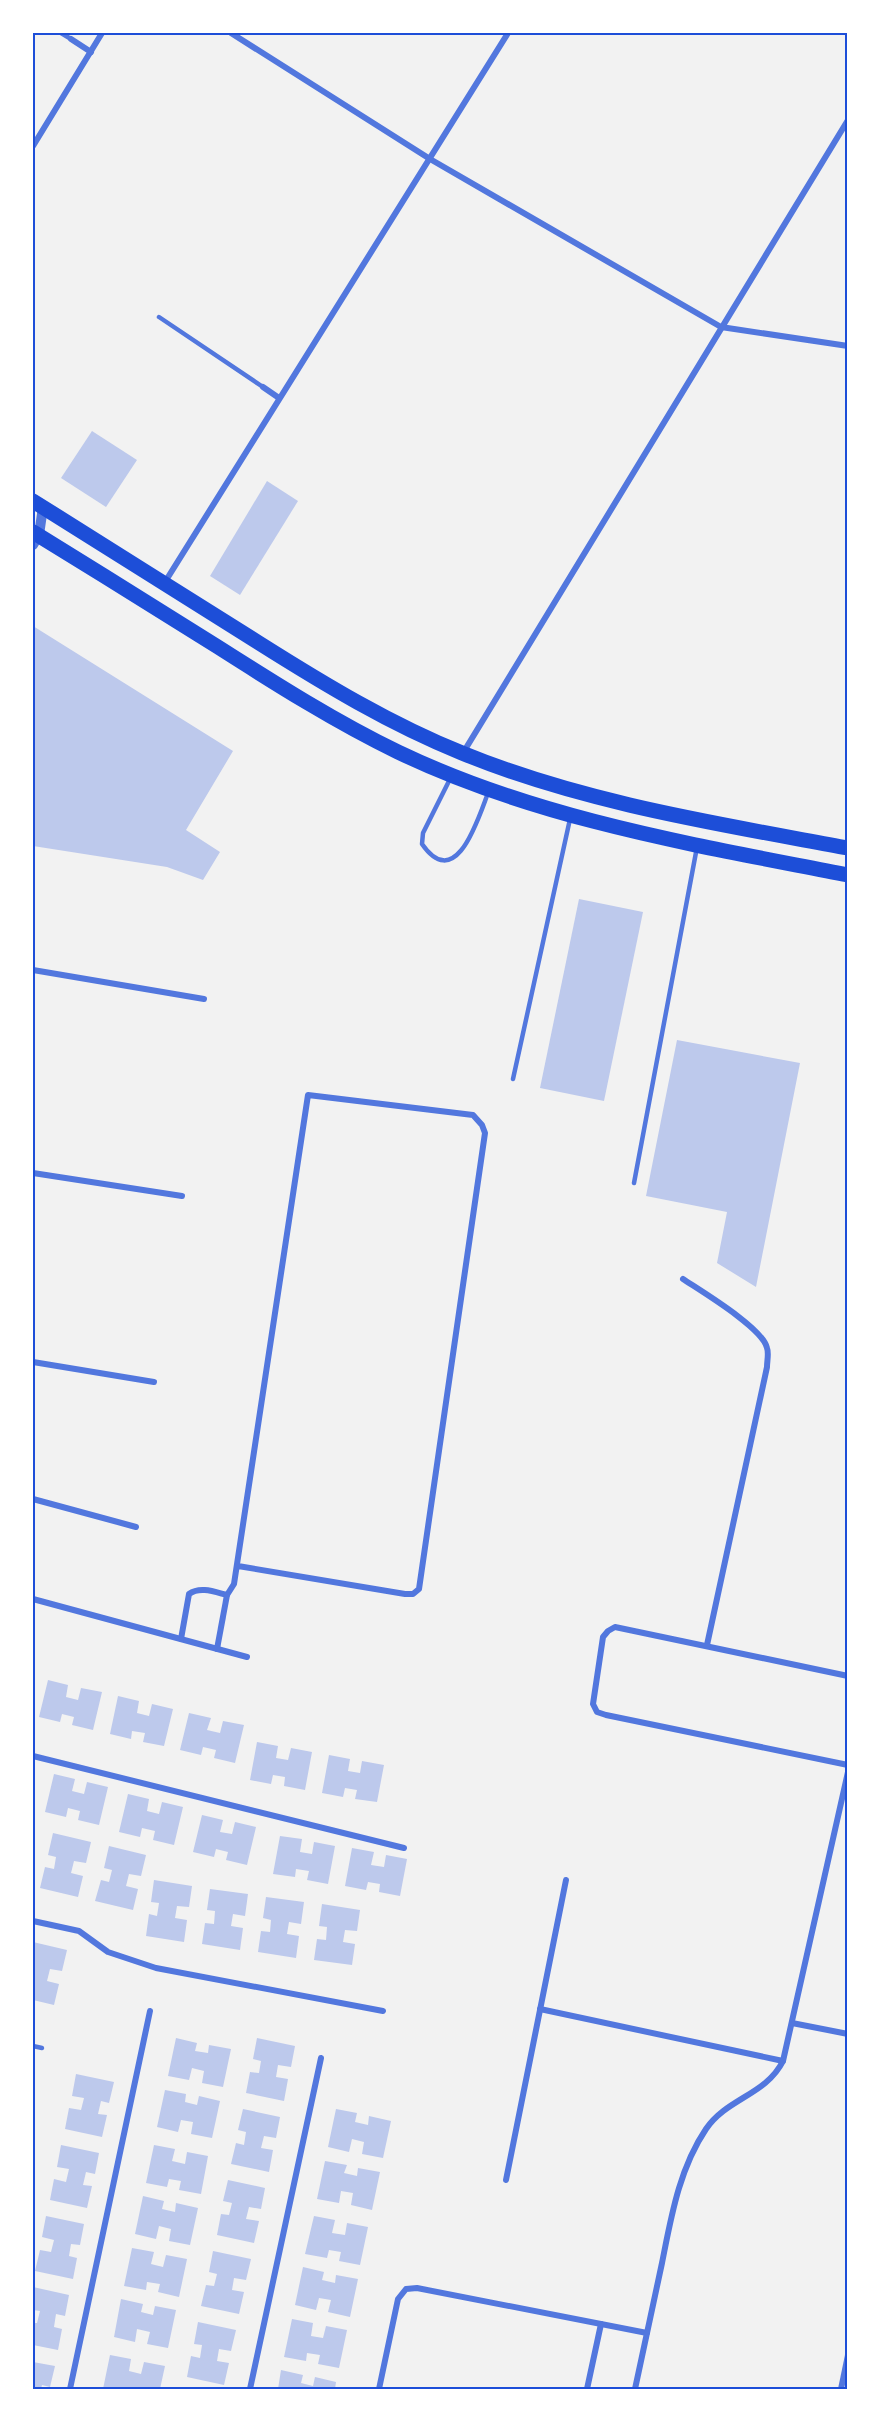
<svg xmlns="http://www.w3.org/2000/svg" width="881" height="2422" font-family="'Nunito Sans',sans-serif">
<rect width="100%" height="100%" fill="#f2f2f2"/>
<!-- building -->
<g fill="#bdc9ec">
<polygon points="92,431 137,460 106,507 61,478"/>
<polygon points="267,481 298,501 240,595 210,576"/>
<polygon points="33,626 233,751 186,830 220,852 203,880 167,867 33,846"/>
<polygon points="579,899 643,912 604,1101 540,1088"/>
<polygon points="677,1040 800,1063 756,1287 717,1263 727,1212 646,1196"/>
<polygon points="48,1680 68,1685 66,1697 78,1700 81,1688 102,1692 93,1730 72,1725 74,1717 62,1714 60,1722 39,1717"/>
<polygon points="118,1696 139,1701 137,1713 149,1716 152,1704 173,1709 164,1746 143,1742 145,1733 132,1731 131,1739 110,1734"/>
<polygon points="189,1713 211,1718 207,1730 220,1733 223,1721 244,1725 235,1763 214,1758 216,1750 203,1747 201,1755 180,1750"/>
<polygon points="257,1742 278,1746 276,1758 288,1760 291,1748 312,1752 305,1790 284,1786 285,1777 273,1775 271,1784 250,1780"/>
<polygon points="329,1755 350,1759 348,1771 360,1773 362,1761 384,1765 377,1802 355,1799 357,1790 345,1788 343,1797 322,1793"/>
<polygon points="54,1774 75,1779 72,1791 84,1794 87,1782 108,1787 99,1825 78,1820 80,1811 68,1808 66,1817 45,1812"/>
<polygon points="128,1794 149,1799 147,1811 159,1814 162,1802 183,1807 174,1845 153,1840 155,1831 142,1828 140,1837 119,1832"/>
<polygon points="202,1815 223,1820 220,1832 232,1834 235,1822 256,1827 247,1865 226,1860 228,1852 216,1849 214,1857 193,1852"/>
<polygon points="53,1833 91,1842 86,1863 74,1861 71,1873 83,1876 78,1897 40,1888 45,1867 54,1869 56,1857 48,1855"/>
<polygon points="280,1836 302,1839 300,1852 312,1854 314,1842 335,1846 328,1884 307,1880 309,1871 296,1869 295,1877 273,1874"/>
<polygon points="109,1846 146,1855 141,1876 129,1874 126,1886 138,1889 133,1910 95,1901 101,1880 109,1882 112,1870 104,1868"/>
<polygon points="352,1848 374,1852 371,1865 384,1867 386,1855 407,1859 400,1896 379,1892 380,1884 368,1882 366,1890 345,1886"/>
<polygon points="154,1880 192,1886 189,1907 177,1906 175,1918 187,1920 184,1942 146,1936 149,1914 157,1916 159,1903 151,1902"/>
<polygon points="210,1889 248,1894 245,1916 233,1914 231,1926 243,1928 240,1950 202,1944 205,1923 214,1924 215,1911 207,1910"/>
<polygon points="266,1897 304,1902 301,1924 289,1922 287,1934 299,1936 296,1958 258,1952 261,1931 270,1932 271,1920 263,1918"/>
<polygon points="322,1904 360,1910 357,1931 345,1930 343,1942 355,1944 352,1965 314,1960 317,1939 326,1940 327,1927 319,1926"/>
<polygon points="33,1942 67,1950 62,1971 50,1969 47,1981 59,1984 54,2005 33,2000"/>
<polygon points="176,2038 197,2043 195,2051 208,2053 209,2045 231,2049 223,2087 202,2083 204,2071 192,2068 189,2080 168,2076"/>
<polygon points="257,2038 295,2046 291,2067 278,2065 276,2077 288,2079 284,2101 246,2093 250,2072 259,2073 261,2061 253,2059"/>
<polygon points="76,2074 114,2082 109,2103 101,2101 98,2114 107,2115 102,2137 65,2129 69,2108 81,2110 84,2098 72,2096"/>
<polygon points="165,2090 186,2094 185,2102 197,2105 199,2096 220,2101 212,2138 191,2134 193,2122 181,2120 178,2132 157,2127"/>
<polygon points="243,2109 280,2117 276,2138 264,2136 261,2148 273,2150 269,2172 231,2164 236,2143 244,2145 246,2132 238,2130"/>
<polygon points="336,2109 357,2113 355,2122 368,2125 369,2116 391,2121 383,2158 362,2154 364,2142 352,2139 349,2152 328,2147"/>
<polygon points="61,2145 99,2153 95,2174 86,2172 83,2185 92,2186 87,2208 50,2200 54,2179 66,2182 69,2169 57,2167"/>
<polygon points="154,2145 175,2149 172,2161 185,2164 187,2152 208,2156 201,2194 179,2190 181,2181 169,2179 167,2187 146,2183"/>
<polygon points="325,2161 347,2165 344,2173 357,2176 358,2168 380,2172 372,2210 351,2205 353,2193 341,2191 339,2203 317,2199"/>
<polygon points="228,2180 265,2188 261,2209 249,2207 246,2219 259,2221 254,2243 217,2235 221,2214 229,2215 232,2203 223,2201"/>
<polygon points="143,2196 164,2201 162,2209 175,2212 176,2203 198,2208 190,2245 169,2241 171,2229 159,2226 156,2239 135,2234"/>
<polygon points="46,2216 84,2224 80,2245 71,2244 69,2256 77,2258 73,2279 35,2271 40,2250 51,2252 54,2240 42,2237"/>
<polygon points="314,2216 335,2220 332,2233 345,2235 347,2223 368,2227 360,2265 339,2261 341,2252 329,2250 327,2258 305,2254"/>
<polygon points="132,2248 154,2252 151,2264 163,2267 166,2255 187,2259 179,2297 158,2292 160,2284 147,2282 146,2290 124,2286"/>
<polygon points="213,2251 251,2259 246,2280 234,2278 232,2290 244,2292 239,2314 201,2306 206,2285 214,2286 217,2274 209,2272"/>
<polygon points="303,2267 324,2272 322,2280 335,2283 336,2275 358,2279 350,2317 328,2312 331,2300 319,2298 316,2310 295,2305"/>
<polygon points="33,2287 69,2295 65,2316 56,2314 54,2327 62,2329 58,2350 33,2345 33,2323 37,2323 40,2311 33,2310"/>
<polygon points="121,2299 143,2304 141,2312 153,2315 155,2306 176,2310 168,2348 147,2344 150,2332 137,2329 135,2342 114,2337"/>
<polygon points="292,2319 313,2323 311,2336 323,2338 326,2326 347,2330 339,2368 318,2364 320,2355 307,2353 306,2361 284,2357"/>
<polygon points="198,2322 236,2330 231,2351 219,2349 217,2361 229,2363 224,2385 187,2377 191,2356 200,2358 202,2345 194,2344"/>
<polygon points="110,2355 131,2359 129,2371 141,2374 144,2362 165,2366 160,2389 103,2389"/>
<polygon points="33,2362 55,2366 50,2387 42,2385 41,2389 33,2389"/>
<polygon points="281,2370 303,2375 301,2383 313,2386 315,2377 336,2382 335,2389 278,2389"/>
</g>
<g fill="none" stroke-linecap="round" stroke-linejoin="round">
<!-- service -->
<g stroke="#5277de" stroke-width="4.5">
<polyline points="61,33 71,39"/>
<polyline points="159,317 263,387"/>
<path d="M451,777L423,833L422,844C456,893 478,819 488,793"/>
<polyline points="513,1079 570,819"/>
<polyline points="634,1183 697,847"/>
<polyline points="33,2046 42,2048"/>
</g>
<!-- minor -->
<g stroke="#5277de" stroke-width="6">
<polyline points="231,33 430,159 721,327 848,346"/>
<polyline points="71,39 91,52"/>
<polyline points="33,146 102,33"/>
<polyline points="263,387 279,398"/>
<polyline points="165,582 508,33"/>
<polyline points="463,753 848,120"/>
<polyline points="33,970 204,999"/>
<polyline points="33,1173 182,1196"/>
<path d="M683,1279C701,1291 763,1328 767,1348C769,1353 767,1361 767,1367L707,1645"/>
<polyline points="33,1362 154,1382"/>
<polyline points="33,1499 136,1527"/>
<polyline points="33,1599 247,1657"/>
<path d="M181,1639L189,1594C200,1586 215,1592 227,1595L234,1584L308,1095L473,1115L482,1125L485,1133L419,1589L413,1594H405L238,1566"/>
<polyline points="217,1649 227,1595"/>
<polyline points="848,1676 615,1627 608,1631 603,1637 593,1704 597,1712 606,1715 848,1765"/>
<polyline points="33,1756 404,1848"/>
<polyline points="33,1921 79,1931 108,1952 156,1968 383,2011"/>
<polyline points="540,2009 783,2061"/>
<polyline points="792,2023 848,2034"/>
<polyline points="506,2180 566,1880"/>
<polyline points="70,2389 150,2011"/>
<polyline points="250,2389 321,2058"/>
<polyline points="379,2389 398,2299 406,2289 417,2288 647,2333"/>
<polyline points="587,2389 601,2324"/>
<path d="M635,2389C644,2347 653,2305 662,2263C671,2218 679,2169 706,2129C727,2098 766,2095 783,2061L848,1772"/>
<polyline points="841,2389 848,2355"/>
</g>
<!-- tertiary -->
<polyline stroke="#5277de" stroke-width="10" points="33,545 39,535 43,507"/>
<!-- primary -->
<g stroke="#1d4ed8" stroke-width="15">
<path d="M33,501C109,548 183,596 259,643C324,684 390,724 462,753C584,803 719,824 848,848"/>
<path d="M33,532C95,570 156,608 218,647C276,684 336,722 398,752C540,820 696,845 848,875"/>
</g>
</g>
<!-- border -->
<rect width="881" height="2422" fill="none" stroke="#ffffff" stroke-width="69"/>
<rect x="34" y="34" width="812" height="2354" fill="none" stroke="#1d4ed8" stroke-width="2"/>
</svg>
